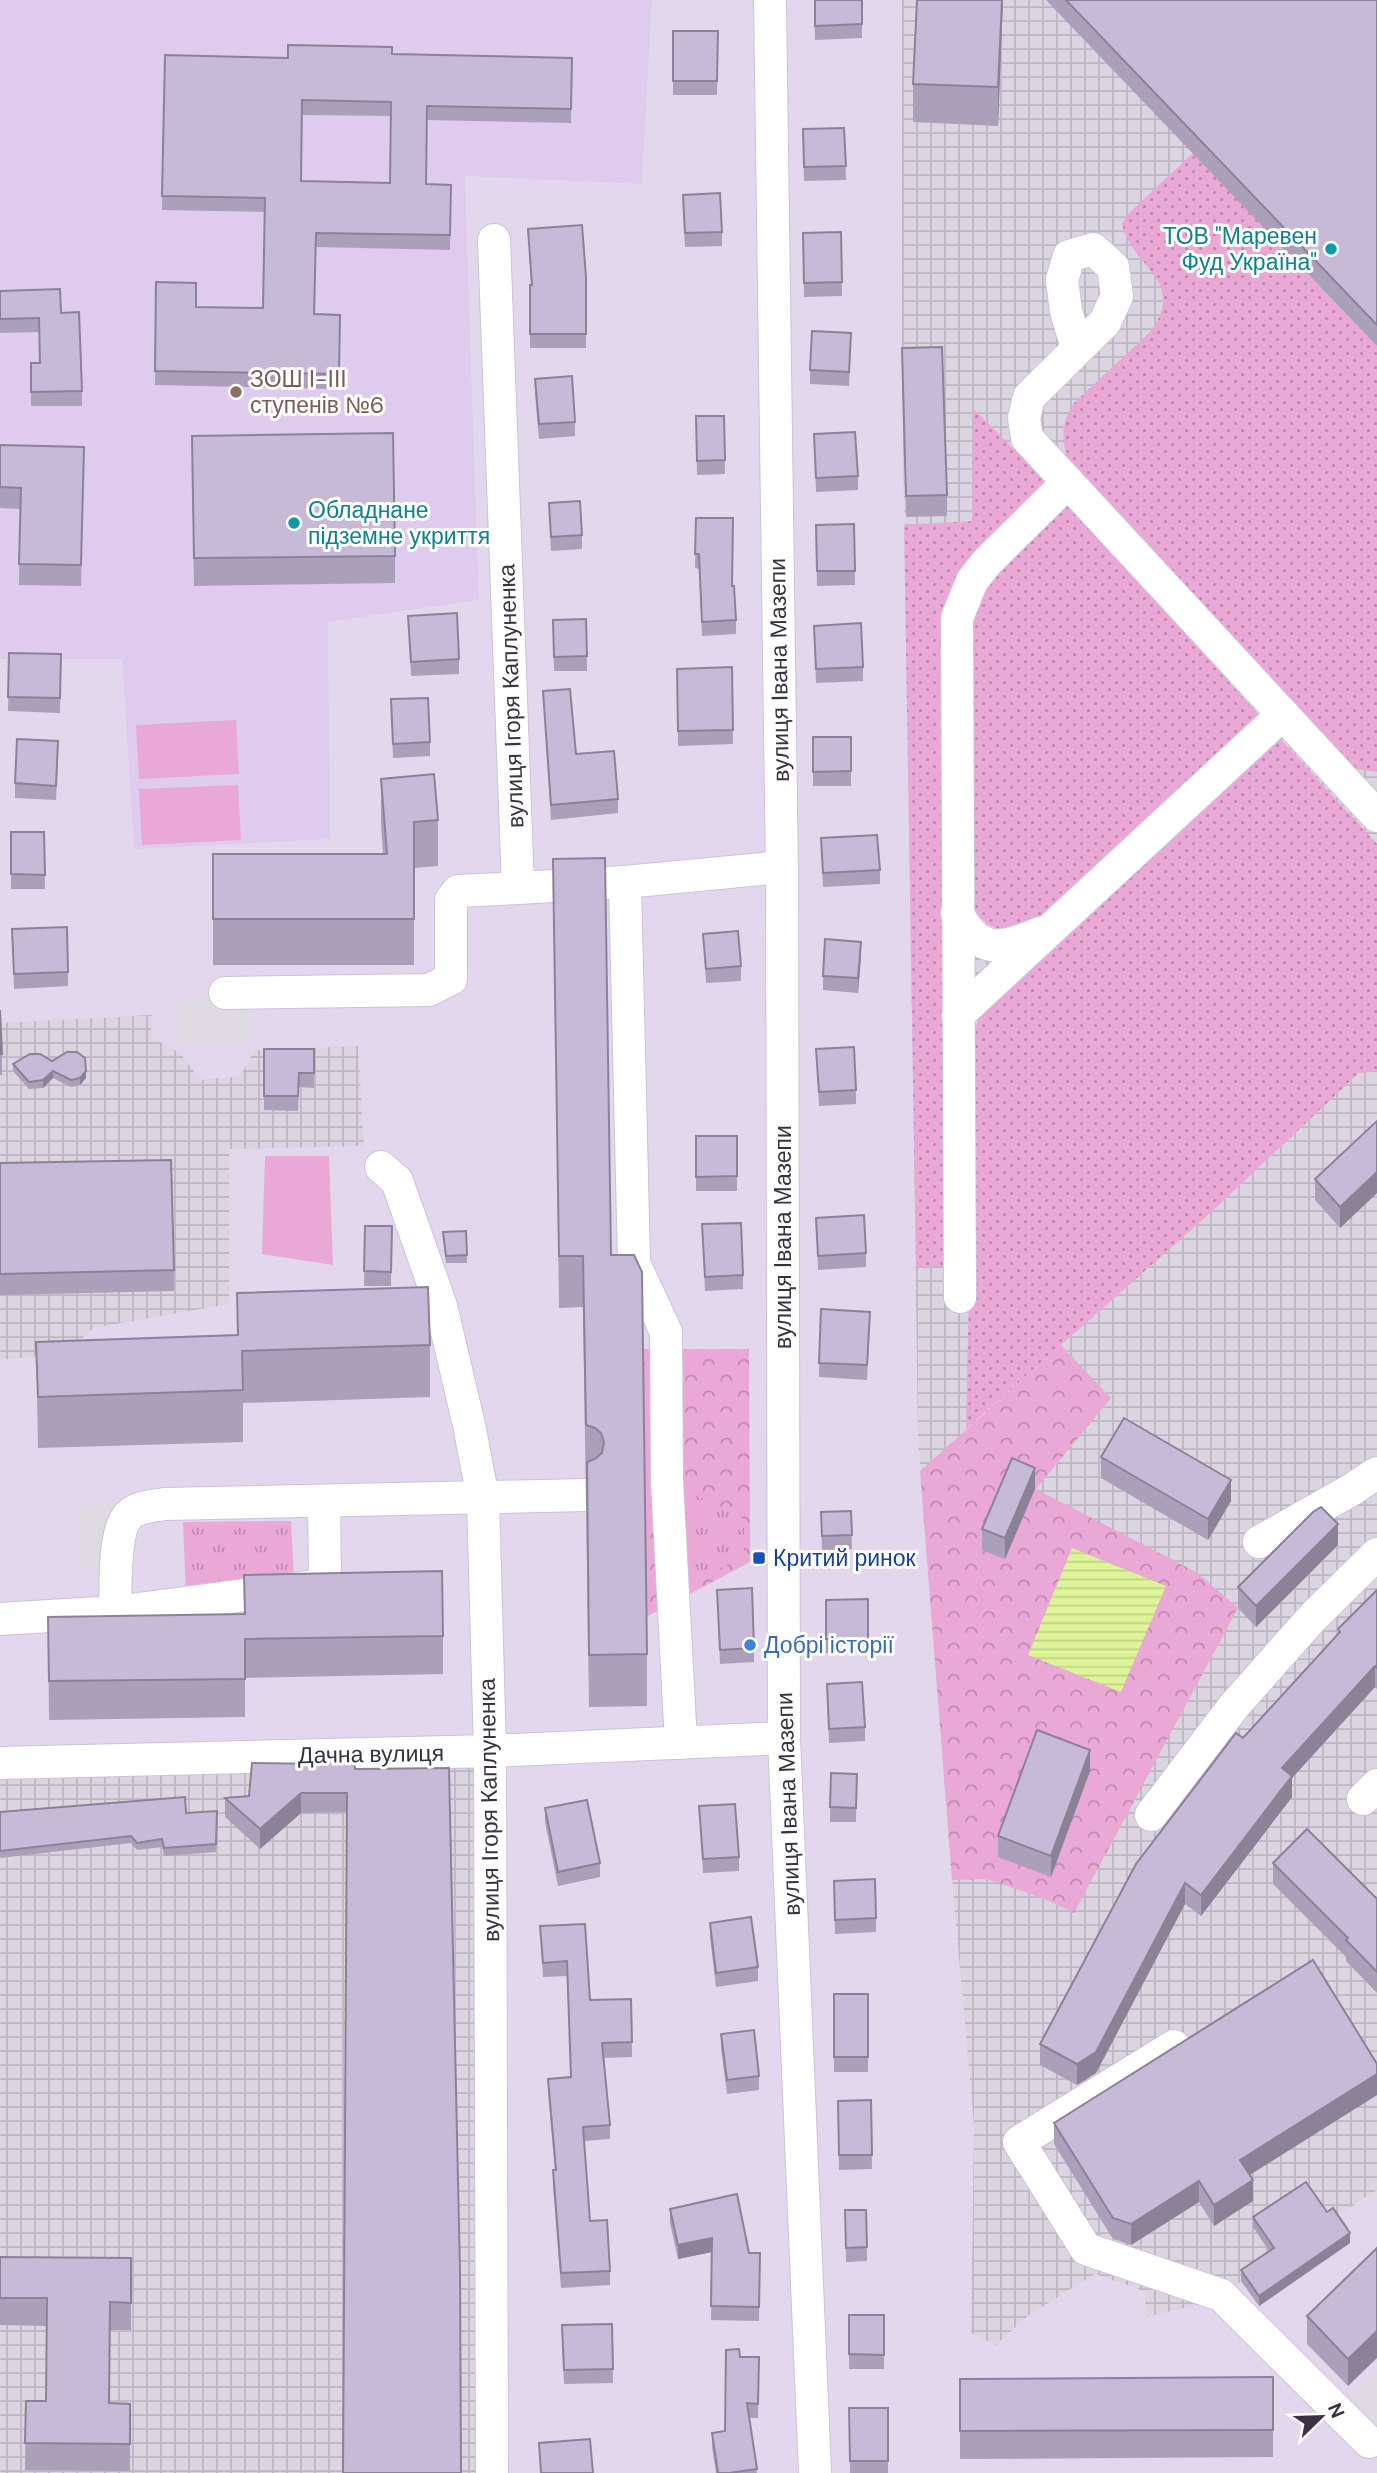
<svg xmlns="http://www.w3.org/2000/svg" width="1377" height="2473" font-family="'DM Sans',sans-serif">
<defs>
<pattern id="industrial-grid" width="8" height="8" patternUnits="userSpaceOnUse" patternTransform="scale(1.75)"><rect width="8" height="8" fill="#dad5e1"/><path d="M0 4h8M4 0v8" fill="none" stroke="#bcb7c2"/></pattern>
<pattern id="grass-dots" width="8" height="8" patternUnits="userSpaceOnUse" patternTransform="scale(1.75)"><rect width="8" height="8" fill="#eaa8d6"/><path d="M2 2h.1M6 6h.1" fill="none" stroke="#bf89af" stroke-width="1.8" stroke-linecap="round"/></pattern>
<pattern id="forest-crowns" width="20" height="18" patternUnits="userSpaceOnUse" patternTransform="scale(1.75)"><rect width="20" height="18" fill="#eaa8d6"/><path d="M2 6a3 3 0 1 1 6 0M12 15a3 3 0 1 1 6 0" fill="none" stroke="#bf89af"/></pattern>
<pattern id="park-tufts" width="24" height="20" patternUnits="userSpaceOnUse" patternTransform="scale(1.75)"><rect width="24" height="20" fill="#eaa8d6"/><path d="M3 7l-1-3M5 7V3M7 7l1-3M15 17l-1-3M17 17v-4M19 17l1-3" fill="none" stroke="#bf89af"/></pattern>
<pattern id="water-rules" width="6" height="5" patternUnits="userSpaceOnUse" patternTransform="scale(1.75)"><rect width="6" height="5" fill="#ddf499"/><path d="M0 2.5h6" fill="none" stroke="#bed285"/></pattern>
</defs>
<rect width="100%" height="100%" fill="#ebe2f2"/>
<!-- residential -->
<polygon fill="#e3d7ee" points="652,0 902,0 902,369 918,1439 952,1880 974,2125 971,2333 996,2345 1029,2315 1095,2274 1144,2291 1146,2316 1221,2295 1377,2190 1377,2473 432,2473 131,1843 0,1858 0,659 122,659 134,848 329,839 328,622 479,600 465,176 642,183"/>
<!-- industrial -->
<g fill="url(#industrial-grid)">
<polygon points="902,0 1377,0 1377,2190 1274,2258 1214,2301 1146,2317 1144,2291 1095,2274 1029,2315 996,2345 971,2333 974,2125 952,1880 918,1439 902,369"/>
<polygon points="152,1015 151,1037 180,1053 200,1080 240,1076 255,1050 358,1046 364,1146 229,1149 229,1304 93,1328 66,1354 0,1360 0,1023"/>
<polygon points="490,1751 492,2473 0,2473 0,1763"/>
</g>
<!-- education -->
<polygon fill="#decbed" points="0,0 652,0 642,184 465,176 479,600 328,622 330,839 134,849 122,659 0,659"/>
<!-- grass -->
<g fill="url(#grass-dots)">
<path d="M1193,153L1377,346V772L1356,769L1343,758L1067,457C1061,435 1062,421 1074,403L1150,332C1189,281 1129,265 1122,223L1129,213Z"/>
<polygon points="973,408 1049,485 969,566 950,1266 916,1267 904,525 972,521"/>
<path d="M1064,501L1261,717L1052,912C1020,930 990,943 971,902L967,628L981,589Z"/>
<polygon points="1278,736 1377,844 1377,1071 1359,1073 1207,1216 966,1429 974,1038 978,1019 988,1005"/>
</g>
<!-- forest -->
<g fill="url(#forest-crowns)">
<polygon points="1061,1345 1111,1398 1036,1489 1196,1572 1238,1608 1074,1913 1045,1899 987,1879 952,1880 920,1471"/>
<polygon points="642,1349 749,1349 750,1562 646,1617"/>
</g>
<!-- park -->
<g fill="url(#park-tufts)">
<polygon points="684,1490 744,1519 744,1556 686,1586"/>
<polygon points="291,1521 294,1576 186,1594 183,1522"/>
</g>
<!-- garden -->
<g fill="#eaa8d6">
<polygon points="236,720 239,774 139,779 136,725"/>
<polygon points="238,785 241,840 142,845 139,789"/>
<polygon points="265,1156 329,1156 333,1265 262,1254"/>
</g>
<!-- parking -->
<g fill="#dedbe2">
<polygon points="178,999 248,999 247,1044 178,1043"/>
<polygon points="133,1504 134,1591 99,1591 98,1567 80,1568 79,1505"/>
<polygon points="1377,2371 1377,2436 1345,2403"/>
</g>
<!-- water -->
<polygon fill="url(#water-rules)" points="1072,1548 1166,1586 1121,1692 1028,1655"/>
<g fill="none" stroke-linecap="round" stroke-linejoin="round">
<defs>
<g id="minor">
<polyline points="770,0 782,875 784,1738 815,2473"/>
<polyline points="494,240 518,888 625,882 782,867"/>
<polyline points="1077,348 1066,311 1062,280 1069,256 1093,249 1113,267 1117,296 1105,322 1029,397 1024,418 1027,438 1377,816"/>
<polyline points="625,882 634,1263 666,1332 667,1481 681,1743"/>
<path d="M957,913C981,956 1000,949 1040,933"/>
<polyline points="225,993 429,990 451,979 451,900 458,891 518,888"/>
<polyline points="958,1015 1283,714"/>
<polyline points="381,1167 397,1181 441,1306 469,1425 483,1498 490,1751 492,2473"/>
<polyline points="960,1297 957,618 972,581 987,562 1068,482"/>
<polyline points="1259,1542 1351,1490 1377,1473"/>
<polyline points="115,1612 315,1586 325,1577 324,1501"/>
<path d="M0,1619L115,1612C116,1589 113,1530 129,1515C138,1506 153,1506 165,1504L586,1495"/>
<polyline points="0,1763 490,1751 784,1738"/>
<polyline points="1363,1799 1377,1785"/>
<polyline points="1151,1815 1234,1706 1313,1617 1377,1554"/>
<polyline points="1174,2046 1019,2142 1086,2249 1221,2295 1369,2442"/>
</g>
</defs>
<!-- minor casing -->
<use href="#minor" stroke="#cfc1dc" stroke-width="34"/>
<!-- minor -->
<use href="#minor" stroke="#fff" stroke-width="32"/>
</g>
<!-- wall -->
<g fill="#aba0ba" fill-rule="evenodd">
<polygon points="814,0 862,0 862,38 815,40"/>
<polygon points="1003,0 998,126 913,122 913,84"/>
<polygon points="1046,0 1377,0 1377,346"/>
<polygon points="673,31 718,31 717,95 673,95"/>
<path d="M392,54L572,58L571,123L427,120L426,184L451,185L450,250L316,247L315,314L340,315L339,389L155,385L156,282L196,307L263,308L265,212L162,210L165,55L288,58ZM302,115L391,116L390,183L301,181Z"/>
<polygon points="844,128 846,180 804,181 803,129"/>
<polygon points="683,209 722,232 722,246 685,247"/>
<polygon points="528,229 586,277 586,348 530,348 530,285 531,285"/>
<polygon points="841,232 842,296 804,297 803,233"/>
<polygon points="0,291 61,313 82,391 82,406 31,406 31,363 40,363 39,332 0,333"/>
<polygon points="851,347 849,386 810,384 810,370"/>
<polygon points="902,348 947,495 947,516 906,517"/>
<polygon points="535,379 575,422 575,436 539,439 535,394"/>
<polygon points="696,416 724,416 725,474 697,475"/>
<polygon points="814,434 858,476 858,490 816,492"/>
<polygon points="0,445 84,468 81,586 19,585 20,509 0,508"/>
<polygon points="192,463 395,556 395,583 194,586"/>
<polygon points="549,503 582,535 582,549 551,551"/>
<polygon points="696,518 732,586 736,620 736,634 702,636 699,569 695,568"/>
<polygon points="854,524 855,585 817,586 816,540"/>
<polygon points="408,616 459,659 459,674 411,676"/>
<polygon points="586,619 587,671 554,671 553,620"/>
<polygon points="814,626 863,667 863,681 816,683"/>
<polygon points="9,653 61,654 60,713 8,711"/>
<polygon points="732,667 733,744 678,746 677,669"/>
<polygon points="543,691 576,754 618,799 618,813 551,820"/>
<polygon points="391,699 430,742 430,756 393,758"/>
<rect x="813" y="737" width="38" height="49"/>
<polygon points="58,755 56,800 15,798 15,783"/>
<polygon points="381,779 438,820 438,866 414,868 414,965 213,965 213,854 383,854 381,825"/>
<polygon points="11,832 44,832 45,889 11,889"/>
<polygon points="821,838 880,870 880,884 823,887"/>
<polygon points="553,859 611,1255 647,1654 647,1706 589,1707 583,1307 559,1308"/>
<polygon points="12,929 68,972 68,986 14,989"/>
<polygon points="703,934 741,966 741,981 706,983"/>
<polygon points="861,956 858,993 823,990 823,976"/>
<polygon points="0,1010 2,1054 2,1075 0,1075"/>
<polygon points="264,1049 314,1049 314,1088 299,1087 298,1111 264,1110"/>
<polygon points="816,1049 856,1090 856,1104 819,1106"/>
<polygon points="52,1061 86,1078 80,1085 71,1087 53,1078 43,1088 29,1089 13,1071 13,1064"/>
<polygon points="1377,1121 1377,1193 1340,1228 1315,1200 1315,1179"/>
<rect x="696" y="1136" width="41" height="55"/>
<polygon points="0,1163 174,1270 174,1291 0,1295"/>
<polygon points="816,1218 866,1253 866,1267 818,1270"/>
<polygon points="702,1224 743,1275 743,1289 705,1291"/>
<polygon points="365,1226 392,1226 391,1286 364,1286"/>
<polygon points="466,1231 467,1263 446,1263 443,1232"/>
<polygon points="237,1293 430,1345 430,1397 243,1403 243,1442 38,1448 36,1342 237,1335"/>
<polygon points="870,1326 867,1380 819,1377 819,1363"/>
<polygon points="1101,1457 1231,1501 1208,1540 1101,1478"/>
<polygon points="1035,1489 1005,1559 982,1550 982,1529"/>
<polygon points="851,1511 852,1549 822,1550 821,1512"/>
<polygon points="1338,1545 1256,1627 1238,1608 1238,1587"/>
<polygon points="244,1575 443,1636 443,1674 245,1678 245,1717 49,1720 48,1617 244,1614"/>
<polygon points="717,1590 754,1648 754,1662 720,1664"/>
<polygon points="1377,1590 1377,1689 1375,1687 1292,1778 1292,1797 1201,1916 1185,1904 1096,2073 1077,2085 1040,2065 1040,2044 1243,1738 1338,1634 1338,1629"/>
<polygon points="868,1599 868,1653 826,1653 826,1600"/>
<polygon points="827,1684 865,1727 865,1741 829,1743"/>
<polygon points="354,1758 347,1812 301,1813 260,1849 225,1817 225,1798 249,1796 324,1764"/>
<polygon points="1090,1771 1051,1877 998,1857 998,1836"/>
<polygon points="831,1773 857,1774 856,1822 830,1822"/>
<polygon points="699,1806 739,1857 739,1871 703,1873"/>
<polygon points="545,1808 600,1863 600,1877 558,1886 545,1822"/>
<polygon points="217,1811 216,1852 164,1856 162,1847 137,1850 131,1843 0,1858 0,1812 186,1813"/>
<polygon points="1273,1863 1377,1899 1377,1993 1346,1961 1346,1957 1273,1884"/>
<polygon points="834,1881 876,1918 876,1932 835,1934"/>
<polygon points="710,1923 758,1967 758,1981 716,1987 710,1937"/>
<polygon points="585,1924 590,2000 632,2042 632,2057 604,2058 610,2125 610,2139 584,2141 590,2221 610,2271 610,2285 561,2288 553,2185 553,2170 555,2170 548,2093 548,2079 571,2077 567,1976 543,1977 540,1926"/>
<rect x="834" y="1994" width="34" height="78"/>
<polygon points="721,2034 759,2076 759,2090 727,2094 721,2048"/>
<polygon points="1377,2064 1377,2095 1249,2175 1253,2201 1214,2226 1199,2202 1131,2245 1113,2239 1054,2144 1054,2123"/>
<polygon points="871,2100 872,2169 839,2170 838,2101"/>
<polygon points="670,2209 749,2253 760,2253 759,2321 711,2320 712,2252 678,2259 670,2223"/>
<polygon points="845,2210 866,2210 867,2261 846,2262"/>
<polygon points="1253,2217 1350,2243 1259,2306 1241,2281 1241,2270 1269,2251 1253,2227"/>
<polygon points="1377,2248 1348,2386 1307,2344 1307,2316"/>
<polygon points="0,2257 131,2258 131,2330 110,2330 109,2403 130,2404 130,2471 25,2470 26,2401 46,2401 47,2326 0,2325"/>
<rect x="849" y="2315" width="35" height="54"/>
<polygon points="612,2324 613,2383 564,2384 562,2339"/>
<polygon points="740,2357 759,2357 758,2418 749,2418 757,2473 716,2473 712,2447 712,2433 725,2431"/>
<polygon points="1273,2377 1273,2457 960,2459 960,2379"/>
<polygon points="849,2408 888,2408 888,2473 850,2473"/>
</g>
<!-- shaded-wall -->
<g fill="#8b8297">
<polygon points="1002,0 1003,0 998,126 998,87"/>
<polygon points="861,942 861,956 858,993 858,978"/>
<polygon points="53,1071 53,1078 43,1088 43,1080"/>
<polygon points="86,1071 86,1078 80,1085 80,1078"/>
<polygon points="1377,1172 1377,1193 1340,1228 1340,1207"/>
<polygon points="1035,1468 1035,1489 1005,1559 1005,1538"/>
<polygon points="1231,1480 1231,1501 1208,1540 1208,1519"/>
<polygon points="1338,1524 1338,1545 1256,1627 1256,1606"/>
<polygon points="1375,1666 1375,1687 1292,1778 1292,1797 1201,1916 1201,1895 1282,1768"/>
<polygon points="1090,1750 1090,1771 1051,1877 1051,1856"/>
<polygon points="301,1793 301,1813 260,1849 260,1829"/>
<polygon points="1185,1883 1185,1904 1096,2073 1077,2085 1077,2064"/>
<polygon points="1377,2074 1377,2095 1240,2181 1240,2160"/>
<polygon points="1253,2180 1253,2201 1214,2226 1214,2205"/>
<polygon points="1199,2181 1199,2202 1131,2245 1131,2224"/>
<polygon points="1350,2233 1350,2243 1259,2306 1259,2296"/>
<polygon points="712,2238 712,2252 678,2259 678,2245"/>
<polygon points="1377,2331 1377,2358 1348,2386 1348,2359"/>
</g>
<!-- building -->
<g fill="#c7bad8" stroke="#8b8297" stroke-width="2" fill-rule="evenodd">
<polygon points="815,0 862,0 862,24 815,26"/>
<polygon points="917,0 1002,0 998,87 913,84"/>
<polygon points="1066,0 1377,0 1377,325"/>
<polygon points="673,31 718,31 717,81 673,81"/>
<path d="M288,45L392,47V54L572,58L571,109L427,106L426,184L451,185L450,235L316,233L314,314L340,315L339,374L155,371L156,282L196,283V307L263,308L265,198L162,196L165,55L288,58ZM302,100L391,102L390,183L301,181Z"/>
<polygon points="844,128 846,166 804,167 803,129"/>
<polygon points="720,193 722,232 685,233 683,195"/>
<polygon points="582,225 586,277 586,334 530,334 530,285 532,285 528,229"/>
<polygon points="841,232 842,282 804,283 803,233"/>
<polygon points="60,289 61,313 79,312 82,391 31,392 31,363 40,363 39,318 0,319 0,291"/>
<polygon points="812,331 851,333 849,372 810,370"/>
<polygon points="942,347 947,495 906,496 902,348"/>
<polygon points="572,376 575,422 539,424 535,379"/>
<polygon points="696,416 724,416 725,460 697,461"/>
<polygon points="855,432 858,476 816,478 814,434"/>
<polygon points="393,433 395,556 194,558 192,436"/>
<polygon points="0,445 84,447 81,565 19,564 21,488 0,487"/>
<polygon points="580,501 582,535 551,537 549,503"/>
<polygon points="696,518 733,518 732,586 734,586 736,620 702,622 699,554 695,554"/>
<polygon points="854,524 855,571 817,571 816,525"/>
<polygon points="457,613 459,659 411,662 408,616"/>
<polygon points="586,619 587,656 554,657 553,620"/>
<polygon points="861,623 863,667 816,669 814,626"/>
<polygon points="9,653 61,654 60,698 8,697"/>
<polygon points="732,667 733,730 678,731 677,669"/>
<polygon points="570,689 576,754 614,751 618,799 551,805 543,691"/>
<polygon points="428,698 430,742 393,744 391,699"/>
<polygon points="813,737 851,737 851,771 813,772"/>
<polygon points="17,739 58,741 56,786 15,783"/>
<polygon points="434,774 438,820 414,822 414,919 213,919 213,854 387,854 381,779"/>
<polygon points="11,832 44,832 45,875 11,874"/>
<polygon points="877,835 880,870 823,873 821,838"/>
<polygon points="605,858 611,1255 634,1255 642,1272 647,1654 589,1655 587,1462 595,1459 602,1453 604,1442 601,1433 595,1428 586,1425 583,1256 559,1256 553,859"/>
<polygon points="67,927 68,972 14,974 12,929"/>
<polygon points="738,931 741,966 706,969 703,934"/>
<polygon points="825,939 861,942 858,978 823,976"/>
<polygon points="0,1010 2,1054 0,1054"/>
<polygon points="854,1047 856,1090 819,1092 816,1049"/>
<polygon points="264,1049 314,1049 314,1073 299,1073 298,1096 264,1096"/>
<polygon points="67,1052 77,1052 85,1058 86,1071 80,1078 71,1080 53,1071 43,1080 29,1082 13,1064 30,1054 40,1054 52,1061"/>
<polygon points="1377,1121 1377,1172 1340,1207 1315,1179"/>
<polygon points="696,1136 737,1136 737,1176 696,1177"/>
<polygon points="171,1160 174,1270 0,1274 0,1163"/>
<polygon points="864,1215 866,1253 818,1256 816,1218"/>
<polygon points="741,1223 743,1275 705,1277 702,1224"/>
<polygon points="365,1226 392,1226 391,1272 364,1271"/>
<polygon points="466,1231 467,1255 446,1256 443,1232"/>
<polygon points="428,1287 430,1345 242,1351 243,1390 38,1397 36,1342 238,1335 237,1293"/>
<polygon points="821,1309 870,1312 867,1365 819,1363"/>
<polygon points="1124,1418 1231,1480 1208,1519 1101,1457"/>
<polygon points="1012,1458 1035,1468 1005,1538 982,1529"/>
<polygon points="1321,1507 1338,1524 1256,1606 1238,1587 1313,1512"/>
<polygon points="851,1511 852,1535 822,1536 821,1512"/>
<polygon points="442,1571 443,1636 245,1639 245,1679 49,1681 48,1617 245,1614 244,1575"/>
<polygon points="752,1588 754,1648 720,1650 717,1590"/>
<polygon points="1377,1590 1377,1668 1375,1666 1282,1768 1292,1776 1201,1895 1185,1883 1096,2052 1077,2064 1040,2044 1136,1864 1236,1733 1243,1738 1340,1632 1338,1629"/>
<polygon points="868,1599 868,1639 826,1639 826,1600"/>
<polygon points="862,1682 865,1727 829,1729 827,1684"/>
<polygon points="1037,1730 1090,1750 1051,1856 998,1836"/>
<polygon points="324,1758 354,1758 355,1769 449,1768 460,2272 461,2473 343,2473 347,1793 301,1793 260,1829 225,1798 249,1796 252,1763 324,1764"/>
<polygon points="831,1773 857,1774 856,1808 830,1807"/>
<polygon points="185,1797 186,1813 217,1811 216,1844 164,1848 162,1839 137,1843 131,1836 0,1851 0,1812"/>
<polygon points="587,1800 600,1863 558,1872 545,1808"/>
<polygon points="735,1804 739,1857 703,1859 699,1806"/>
<polygon points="1307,1829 1377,1899 1377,1972 1346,1940 1348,1938 1273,1863"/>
<polygon points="875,1879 876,1918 835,1920 834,1881"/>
<polygon points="751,1917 758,1967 716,1973 710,1923"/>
<polygon points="585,1924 590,2000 631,1999 632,2042 602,2043 610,2125 583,2127 590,2221 607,2220 610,2271 561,2273 553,2170 556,2170 548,2079 571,2077 567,1961 543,1963 540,1926"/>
<polygon points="1313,1960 1377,2064 1377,2074 1240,2160 1253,2180 1214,2205 1199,2181 1131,2224 1113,2218 1054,2123"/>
<rect x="834" y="1994" width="34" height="63"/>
<polygon points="754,2030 759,2076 727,2080 721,2034"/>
<polygon points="871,2100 872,2155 839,2155 838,2101"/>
<polygon points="1306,2182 1327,2212 1333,2208 1350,2233 1259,2296 1241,2270 1274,2248 1253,2217"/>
<polygon points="737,2194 749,2253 760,2253 759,2307 711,2306 712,2238 678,2245 670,2209"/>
<polygon points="845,2210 866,2210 867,2247 846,2248"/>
<polygon points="1377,2248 1377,2331 1348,2359 1307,2316"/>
<polygon points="0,2257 131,2258 131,2303 110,2302 109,2403 130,2404 130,2444 25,2443 26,2401 46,2401 47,2298 0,2298"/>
<polygon points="849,2315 884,2315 884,2355 849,2354"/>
<polygon points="612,2324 613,2369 564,2370 562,2325"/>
<polygon points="739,2349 740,2357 759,2357 758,2404 747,2403 757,2469 729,2473 718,2473 712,2433 725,2431 726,2350"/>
<polygon points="1273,2377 1273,2430 960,2431 960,2379"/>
<polygon points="849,2408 888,2408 888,2461 850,2461"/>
<polygon points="590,2439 593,2473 541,2473 539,2443"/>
</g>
<!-- markers -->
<g fill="#0f9aa8" stroke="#fff" stroke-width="2.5">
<circle cx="1331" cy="249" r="7"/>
<circle cx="294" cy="523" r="7"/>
</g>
<circle fill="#8d6e63" stroke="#fff" stroke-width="2.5" cx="236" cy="392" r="7"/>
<rect fill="#1a4fb4" stroke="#fff" stroke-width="2.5" x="752" y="1551" width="14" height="14" rx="3.5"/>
<circle fill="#3f7fe0" stroke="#fff" stroke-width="2.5" cx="750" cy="1645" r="7"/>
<g text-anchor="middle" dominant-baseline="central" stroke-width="6" stroke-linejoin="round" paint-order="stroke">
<!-- culture labels -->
<g font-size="23" fill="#0d838f" stroke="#fff" text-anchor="end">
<text x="1317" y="236">ТОВ "Маревен<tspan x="1317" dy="26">Фуд Україна"</tspan></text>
<text x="308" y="510" text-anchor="start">Обладнане<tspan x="308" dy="26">підземне укриття</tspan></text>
</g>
<!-- education labels -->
<g font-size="23" fill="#785e54" stroke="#fff" text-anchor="start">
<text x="250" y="379">ЗОШ І-ІІІ<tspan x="250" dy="26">ступенів №6</tspan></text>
</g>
<!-- street labels -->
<g font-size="23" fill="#3a3244" stroke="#fff">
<text transform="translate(779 670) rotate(-91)">вулиця Івана Мазепи</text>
<text transform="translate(511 696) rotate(-92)">вулиця Ігоря Каплуненка</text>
<text transform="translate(783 1237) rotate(-90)">вулиця Івана Мазепи</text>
<text transform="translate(371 1754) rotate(-1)">Дачна вулиця</text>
<text transform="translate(788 1804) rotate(-92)">вулиця Івана Мазепи</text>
<text transform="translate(489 1810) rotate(-91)">вулиця Ігоря Каплуненка</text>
</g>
<!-- transit labels -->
<g font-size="23" fill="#164399" stroke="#fff" text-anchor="start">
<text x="773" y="1558">Критий ринок</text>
</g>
<!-- shop labels -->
<g font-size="23" fill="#366cbe" stroke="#fff" text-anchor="start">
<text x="764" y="1645">Добрі історії</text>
</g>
</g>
<!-- north arrow -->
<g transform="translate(1321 2417) rotate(67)" stroke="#ffffff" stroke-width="5" paint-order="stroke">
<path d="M0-5L12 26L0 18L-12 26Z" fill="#3a3244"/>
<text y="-10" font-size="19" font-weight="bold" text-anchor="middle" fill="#3a3244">N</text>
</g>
</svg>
